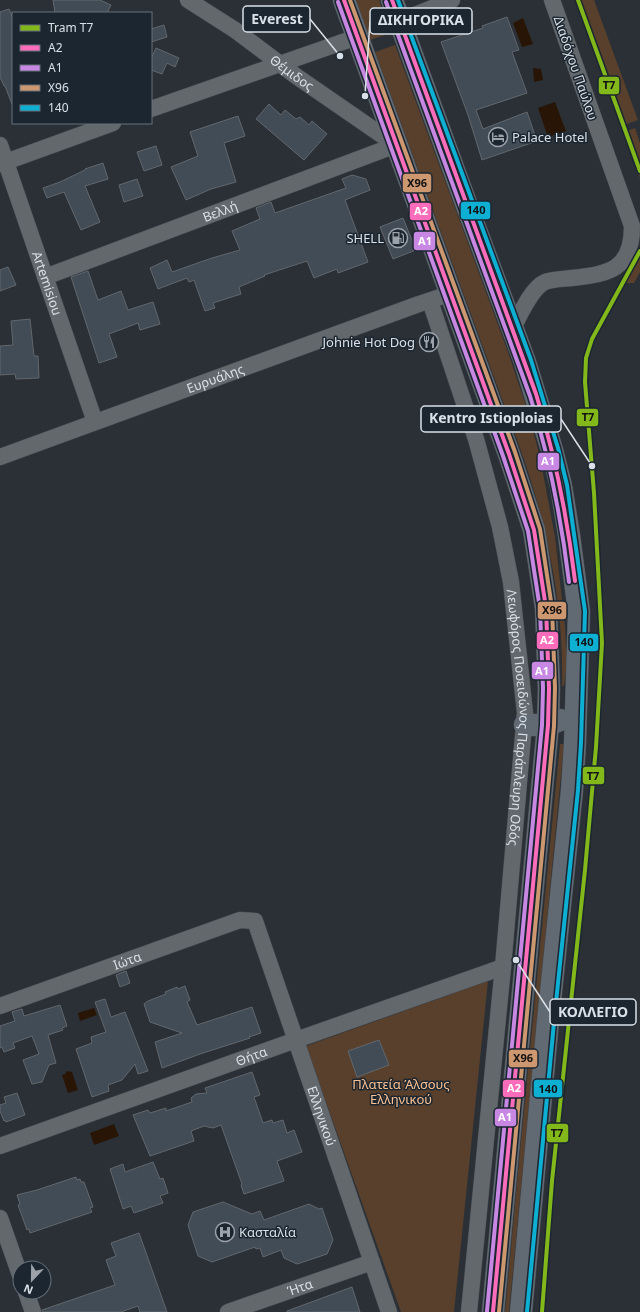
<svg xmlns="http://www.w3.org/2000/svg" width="640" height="1312" font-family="'Noto Sans',sans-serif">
<rect width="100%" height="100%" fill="#2a3036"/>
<!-- green -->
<g fill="#58402c">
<polygon points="356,0 379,0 391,33 370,40"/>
<polygon points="575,0 594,0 638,120 621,126"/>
<path d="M395,45L508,352L528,412L540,457L555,537L565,626L567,665L564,686H562C564,604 547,524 520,448L375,52Z"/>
<polygon points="635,128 640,143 640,178 624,132"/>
<polygon points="638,253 640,254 640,272 634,283 620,283"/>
<polygon points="560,744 564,744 509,1312 505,1312 518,1172"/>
<polygon points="488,981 454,1312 401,1312 306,1046"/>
</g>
<!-- water -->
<g fill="#291505">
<polygon points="523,18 533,44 522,47 513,23"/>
<polygon points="533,68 541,69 543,80 534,82"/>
<polygon points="555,102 566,131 548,137 538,108"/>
<polygon points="94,1008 97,1015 80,1021 78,1013"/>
<polygon points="67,1071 72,1072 78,1090 68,1093 62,1075 65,1074"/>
<polygon points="114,1124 119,1136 94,1145 90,1133"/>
</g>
<!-- building -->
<g fill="#414c57" stroke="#62676c">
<polygon points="53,0 100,0 111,5 107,13 55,13"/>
<polygon points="9,9 13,18 13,104 12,104 5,86 4,86 0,77 0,12"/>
<polygon points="507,17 519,50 512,52 527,93 476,110 483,129 527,112 537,141 482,160 468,115 441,42 483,28 482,26"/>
<polygon points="164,25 167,37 151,42 151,29"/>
<polygon points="156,48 179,58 175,67 167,63 162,74 151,70 151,59"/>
<polygon points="269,104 281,115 285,110 296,119 300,117 309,125 312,121 327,134 304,160 256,119"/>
<polygon points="238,116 245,136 224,143 236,182 211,189 186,200 171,167 198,156 190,132"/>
<polygon points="156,146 162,165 144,171 137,152"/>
<polygon points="103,163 108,179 85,186 100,222 81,230 64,192 47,198 43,188 60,182 85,170 85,169"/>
<polygon points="352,175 366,179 370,190 345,200 368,262 338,273 337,269 314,278 307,261 264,275 265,276 239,287 241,294 213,303 215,308 205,311 194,280 189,282 187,278 158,289 150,268 167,260 172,272 212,258 240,250 232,231 260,219 256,208 271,202 275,213 346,188 342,179"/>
<polygon points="137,179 143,196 124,202 119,185"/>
<polygon points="403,218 416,250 393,259 380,227"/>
<polygon points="8,267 16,285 0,291 0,270"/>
<polygon points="88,271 98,300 121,291 128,310 153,302 160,324 140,330 138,323 109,334 117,357 99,363 71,277"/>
<polygon points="30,319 34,356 38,356 39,378 16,379 15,374 0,375 0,346 13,345 11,321"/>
<polygon points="126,971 130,983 120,987 116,975"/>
<polygon points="185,986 190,1000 187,1002 197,1025 252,1007 261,1033 249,1037 250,1038 200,1054 162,1068 155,1042 182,1033 150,1022 144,1004 148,1001 166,994 165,992 177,987 178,989"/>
<polygon points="105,999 111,1017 125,1012 148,1071 138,1074 135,1064 122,1080 108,1085 109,1091 92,1097 76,1049 92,1043 91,1037 106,1032 95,1002"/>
<polygon points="60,1005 67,1026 62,1028 63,1030 48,1035 56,1063 49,1065 42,1082 32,1084 23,1060 39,1054 32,1036 13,1043 15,1048 4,1052 2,1047 0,1048 0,1026 15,1021 12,1012 22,1009 24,1016"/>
<polygon points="379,1040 389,1065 357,1077 348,1051"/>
<polygon points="252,1072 260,1095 254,1097 263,1123 272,1120 273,1123 283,1120 287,1133 294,1130 302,1152 277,1161 284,1181 244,1194 241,1185 242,1184 221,1125 213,1128 204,1126 191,1131 194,1141 150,1156 133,1115 148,1110 150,1113 166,1108 166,1111 192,1102 191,1098 196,1094 207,1093 205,1088"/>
<polygon points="17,1093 25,1115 6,1122 5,1120 4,1121 0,1111 0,1105 6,1103 4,1097"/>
<polygon points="153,1162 160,1179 163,1178 168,1193 160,1196 163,1203 134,1213 131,1206 123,1209 110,1169 123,1164 125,1172"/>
<polygon points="76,1177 77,1180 80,1179 81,1182 84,1182 93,1207 90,1208 92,1212 30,1233 29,1229 27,1230 18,1205 20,1204 17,1195 37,1190"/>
<polygon points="223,1202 252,1214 260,1211 264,1220 309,1204 319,1209 322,1208 333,1240 327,1254 297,1264 284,1258 281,1250 263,1257 260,1248 256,1249 255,1247 212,1262 198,1256 188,1225 193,1212"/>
<polygon points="139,1233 167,1312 140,1312 138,1306 121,1312 42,1312 42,1310 115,1285 106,1260 116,1256 111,1243"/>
<polygon points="352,1287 360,1312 287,1312 287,1311"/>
</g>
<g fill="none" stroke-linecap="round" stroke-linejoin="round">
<defs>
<g id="minor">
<path id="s1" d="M188,0L235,30L296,76L396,145"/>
<polyline points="400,21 452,0"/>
<polyline points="151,109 357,37"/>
<path id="s2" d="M0,145L95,422"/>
<polyline points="0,164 113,123"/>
<path id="s3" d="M45,277L396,145"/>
<path id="s4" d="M430,301L476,439L500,527L511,582L525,713L503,967L469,1312"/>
<path d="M512,330C519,317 531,288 545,282C553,279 563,279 572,278C610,274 632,269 632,226L552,0"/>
<path id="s5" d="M0,457L419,304L440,297"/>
<path id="s6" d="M0,1006L240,920L255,921L389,1312"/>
<path id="s7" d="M0,1146L296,1040L503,967"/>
<polyline points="0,1218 20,1275"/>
<polyline points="26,1292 33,1312"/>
<path id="s8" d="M228,1312L372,1262"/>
</g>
<g id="highway">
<polyline points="344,0 509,454 534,530 546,608 549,688 548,725 493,1312"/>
<polyline points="392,0 467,206 525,362 552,450 561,486 569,535 579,612 575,743 572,790 548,1021 521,1312"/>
<polyline points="525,725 548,725 560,720"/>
</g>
</defs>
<!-- minor casing -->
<use href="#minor" stroke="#474c51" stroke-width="17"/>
<!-- highway casing -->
<use href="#highway" stroke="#474c51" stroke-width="23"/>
<!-- minor -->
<use href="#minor" stroke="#63686d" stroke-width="16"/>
<!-- highway -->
<use href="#highway" stroke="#616972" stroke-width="22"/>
<defs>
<g id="bus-1">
<polyline points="344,0 509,454 534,530 546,608 549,688 548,725 493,1312"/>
<path d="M392,0L536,394C556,458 567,515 575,581"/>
</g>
<g id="bus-2">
<polyline points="338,2 503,456 528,531 540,609 543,688 542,725 487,1311"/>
<path d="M386,2L530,396C550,459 561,516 569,582"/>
</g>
<polyline id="bus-3" points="350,0 515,452 540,529 552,608 555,688 554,726 499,1312"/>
<polyline id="bus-4" points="398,0 531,360 558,448 567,485 585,611 581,743 578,790 554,1022 527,1312"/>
</defs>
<!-- bus-1 casing -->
<use href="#bus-1" stroke="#1b2631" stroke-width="7"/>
<!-- bus-2 casing -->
<use href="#bus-2" stroke="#1b2631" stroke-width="7"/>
<!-- bus-3 casing -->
<use href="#bus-3" stroke="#1b2631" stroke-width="7"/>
<!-- bus-4 casing -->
<use href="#bus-4" stroke="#1b2631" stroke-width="7"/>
<!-- bus-1 -->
<use href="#bus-1" stroke="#fb6dba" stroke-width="4"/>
<!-- bus-2 -->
<use href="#bus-2" stroke="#c787e3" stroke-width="4"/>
<!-- bus-3 -->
<use href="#bus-3" stroke="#cd976f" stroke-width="4"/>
<!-- bus-4 -->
<use href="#bus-4" stroke="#0dafd3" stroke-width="4"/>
<defs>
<g id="tram-1">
<polyline points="578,0 640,171"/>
<polyline points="542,1312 552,1181 585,870 596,747 602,643 594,493 585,382 586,358 592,339 640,251"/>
</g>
</defs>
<!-- tram-1 casing -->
<use href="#tram-1" stroke="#1b2631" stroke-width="7"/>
<!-- tram-1 -->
<use href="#tram-1" stroke="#83b81a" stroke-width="4"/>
</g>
<!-- icons -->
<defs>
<symbol id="hotel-ring" viewBox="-11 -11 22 22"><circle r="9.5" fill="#1b2631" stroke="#9ca2a9" stroke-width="1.5"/><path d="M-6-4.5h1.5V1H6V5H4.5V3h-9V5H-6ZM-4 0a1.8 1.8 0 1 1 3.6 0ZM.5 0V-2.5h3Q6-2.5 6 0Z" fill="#9ca2a9"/></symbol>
<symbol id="fuel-ring" viewBox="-11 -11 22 22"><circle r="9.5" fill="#1b2631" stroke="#9ca2a9" stroke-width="1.5"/><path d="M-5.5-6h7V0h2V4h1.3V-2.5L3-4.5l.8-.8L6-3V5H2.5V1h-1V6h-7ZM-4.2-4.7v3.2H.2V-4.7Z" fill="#9ca2a9"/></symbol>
<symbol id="restaurant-ring" viewBox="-11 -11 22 22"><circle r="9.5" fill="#1b2631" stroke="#9ca2a9" stroke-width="1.5"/><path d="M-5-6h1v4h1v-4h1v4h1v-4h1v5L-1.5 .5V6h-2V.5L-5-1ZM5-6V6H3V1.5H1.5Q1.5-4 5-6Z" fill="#9ca2a9"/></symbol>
<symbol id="hospital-ring" viewBox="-11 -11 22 22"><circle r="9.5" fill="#1b2631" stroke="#9ca2a9" stroke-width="1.5"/><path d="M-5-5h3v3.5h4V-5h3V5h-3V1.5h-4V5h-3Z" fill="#9ca2a9"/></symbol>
</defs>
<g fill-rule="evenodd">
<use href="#hotel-ring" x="487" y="126" width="22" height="22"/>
<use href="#fuel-ring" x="387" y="227" width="22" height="22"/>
<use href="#restaurant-ring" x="418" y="331" width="22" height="22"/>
<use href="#hospital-ring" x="214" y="1221" width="22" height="22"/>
</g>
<g text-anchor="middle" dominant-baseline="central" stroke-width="3" stroke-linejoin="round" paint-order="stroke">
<!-- street labels -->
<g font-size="13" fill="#d9e0e7" stroke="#1b2631">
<text transform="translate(576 68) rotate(71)">Διαδόχου Παύλου</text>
<text stroke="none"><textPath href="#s1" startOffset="127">Θέμιδος</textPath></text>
<text stroke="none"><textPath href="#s3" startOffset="187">Βελλή</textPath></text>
<text stroke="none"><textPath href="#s2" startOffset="146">Artemisiou</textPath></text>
<text stroke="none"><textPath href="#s5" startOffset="229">Ευρυάλης</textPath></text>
<text stroke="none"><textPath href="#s4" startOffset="429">Λεωφόρος Ποσειδώνος Παράπλευρη Οδός</textPath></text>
<text stroke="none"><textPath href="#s6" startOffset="135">Ιώτα</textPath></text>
<text stroke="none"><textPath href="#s7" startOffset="267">Θήτα</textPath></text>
<text stroke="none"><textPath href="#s6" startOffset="476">Ελληνικού</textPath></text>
<text stroke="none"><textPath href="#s8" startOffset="76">Ήτα</textPath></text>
</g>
<!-- poi labels -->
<g font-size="13" fill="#d9e0e7" stroke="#1b2631" text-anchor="start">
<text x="512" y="137">Palace Hotel</text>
<text x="384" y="238" text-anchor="end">SHELL</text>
<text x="415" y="342" text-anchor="end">Johnie Hot Dog</text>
<text x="239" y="1232">Κασταλία</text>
</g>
<!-- park labels -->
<g font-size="13" fill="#fec292" stroke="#1b2631">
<text x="401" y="1084">Πλατεία Άλσους<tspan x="401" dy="15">Ελληνικού</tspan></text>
</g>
</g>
<!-- callouts -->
<path fill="none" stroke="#d9e0e7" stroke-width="1.5" d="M340 56L310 19M365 96L370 21M592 466L561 419M516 960L550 1012"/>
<g fill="#d9e0e7" stroke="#1b2631" stroke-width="1.5">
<circle cx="340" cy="56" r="4"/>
<circle cx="365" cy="96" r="4"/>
<circle cx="592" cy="466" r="4"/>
<circle cx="516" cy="960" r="4"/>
</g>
<g fill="#1b2631" stroke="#d9e0e7" stroke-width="1.5">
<rect x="243" y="6" width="67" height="26" rx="4"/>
<rect x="370" y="8" width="102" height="26" rx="4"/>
<rect x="421" y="406" width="140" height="26" rx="4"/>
<rect x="550" y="999" width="86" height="26" rx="4"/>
</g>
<g font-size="14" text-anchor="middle" font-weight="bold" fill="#d9e0e7">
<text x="277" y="24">Everest</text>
<text x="421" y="25">ΔΙΚΗΓΟΡΙΚΑ</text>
<text x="491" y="423">Kentro Istioploias</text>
<text x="593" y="1017">ΚΟΛΛΕΓΙΟ</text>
</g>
<g stroke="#1b2631" stroke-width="1.5">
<rect x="598" y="76" width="22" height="19" rx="4" fill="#83b81a"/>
<rect x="402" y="173" width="30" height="20" rx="4" fill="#cd976f"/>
<rect x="460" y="201" width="31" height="19" rx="4" fill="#0dafd3"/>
<rect x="409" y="202" width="23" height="19" rx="4" fill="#fb6dba"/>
<rect x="413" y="231" width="23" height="20" rx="4" fill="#c787e3"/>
<rect x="576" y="408" width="23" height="19" rx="4" fill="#83b81a"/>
<rect x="537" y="452" width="23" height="19" rx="4" fill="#c787e3"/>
<rect x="537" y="601" width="30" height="19" rx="4" fill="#cd976f"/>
<rect x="536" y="631" width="23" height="19" rx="4" fill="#fb6dba"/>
<rect x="569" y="633" width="30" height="19" rx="4" fill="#0dafd3"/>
<rect x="531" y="661" width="23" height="19" rx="4" fill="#c787e3"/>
<rect x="582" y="766" width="23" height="19" rx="4" fill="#83b81a"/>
<rect x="508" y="1049" width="30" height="19" rx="4" fill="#cd976f"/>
<rect x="502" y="1079" width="23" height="19" rx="4" fill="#fb6dba"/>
<rect x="533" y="1079" width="30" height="19" rx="4" fill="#0dafd3"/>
<rect x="494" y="1108" width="23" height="19" rx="4" fill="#c787e3"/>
<rect x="546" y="1123" width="23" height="20" rx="4" fill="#83b81a"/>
</g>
<g font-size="11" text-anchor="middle" font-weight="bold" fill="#fff">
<text x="421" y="215">Α2</text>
<text x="425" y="245">Α1</text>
<text x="548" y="465">Α1</text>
<text x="547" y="644">Α2</text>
<text x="542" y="675">Α1</text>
<text x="514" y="1092">Α2</text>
<text x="505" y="1121">Α1</text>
</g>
<g font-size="11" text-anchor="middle" font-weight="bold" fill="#111">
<text x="609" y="89">Τ7</text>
<text x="417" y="187">Χ96</text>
<text x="476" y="214">140</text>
<text x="588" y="421">Τ7</text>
<text x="552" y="614">Χ96</text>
<text x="584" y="646">140</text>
<text x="593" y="780">Τ7</text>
<text x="523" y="1062">Χ96</text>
<text x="548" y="1093">140</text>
<text x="557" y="1137">Τ7</text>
</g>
<!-- legend -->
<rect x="12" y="12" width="140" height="112" fill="#1b2631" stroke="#67707a"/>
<rect x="20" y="25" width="20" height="6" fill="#83b81a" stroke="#67707a"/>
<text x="48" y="32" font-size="12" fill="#d9e0e7">Tram Τ7</text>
<rect x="20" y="45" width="20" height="6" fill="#fb6dba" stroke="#67707a"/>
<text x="48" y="52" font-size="12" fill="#d9e0e7">Α2</text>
<rect x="20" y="65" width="20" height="6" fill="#c787e3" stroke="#67707a"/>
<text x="48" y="72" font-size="12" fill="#d9e0e7">Α1</text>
<rect x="20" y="85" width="20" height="6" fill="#cd976f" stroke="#67707a"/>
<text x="48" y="92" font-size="12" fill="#d9e0e7">Χ96</text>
<rect x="20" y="105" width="20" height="6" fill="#0dafd3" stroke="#67707a"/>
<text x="48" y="112" font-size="12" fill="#d9e0e7">140</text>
<!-- north arrow -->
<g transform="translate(32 1280) rotate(202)"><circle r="19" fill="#1b2631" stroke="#67707a"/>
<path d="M0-3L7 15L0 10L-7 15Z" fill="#9ca2a9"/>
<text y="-6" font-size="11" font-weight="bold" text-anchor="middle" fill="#d9e0e7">N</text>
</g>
</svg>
